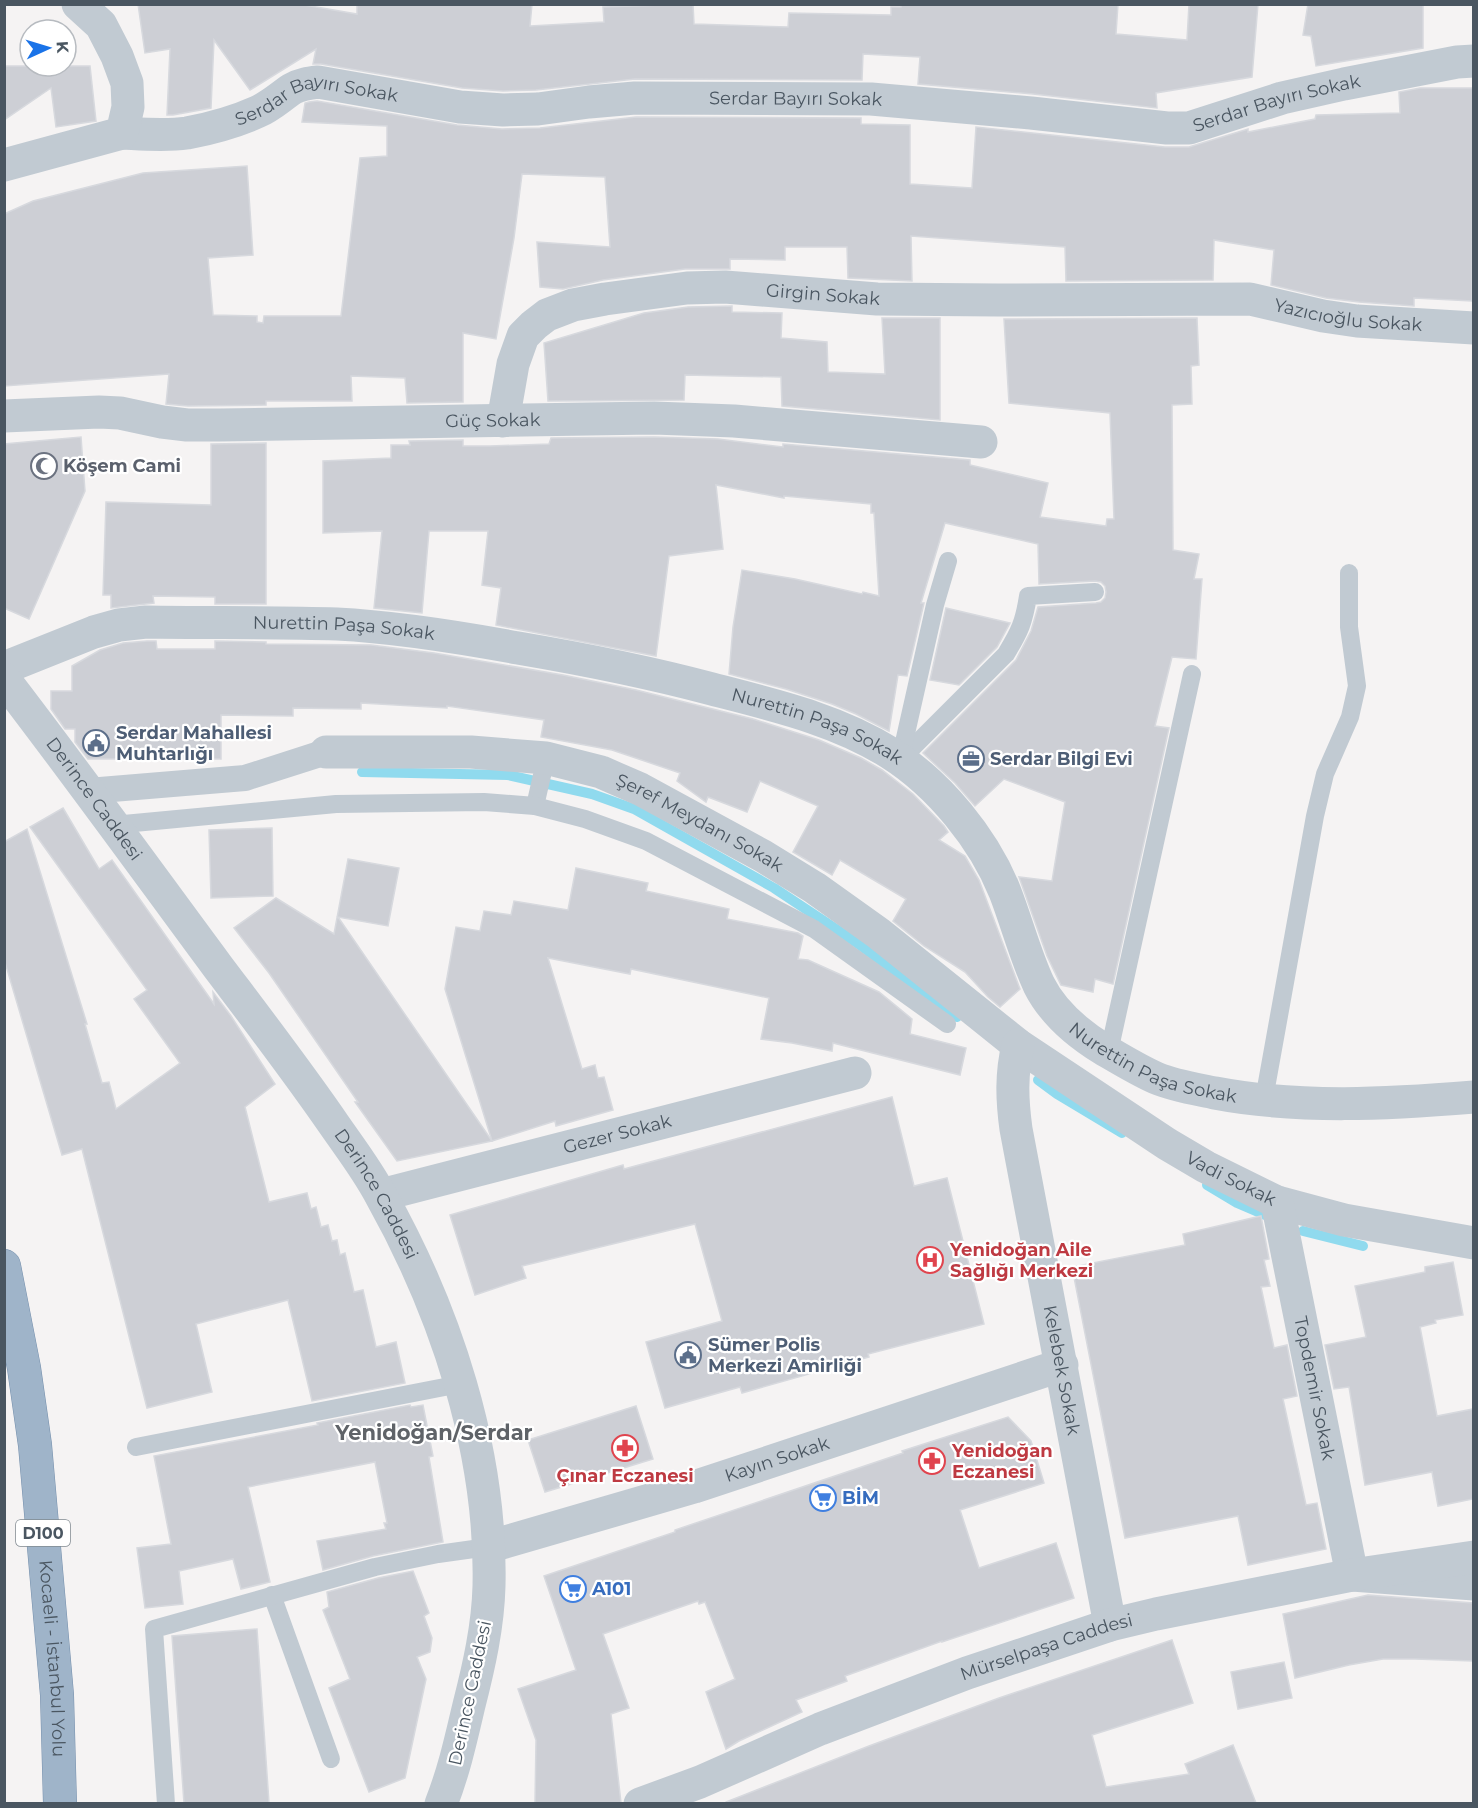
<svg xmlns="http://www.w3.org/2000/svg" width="1478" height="1808" font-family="Montserrat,sans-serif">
<rect width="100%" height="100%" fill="#f5f3f3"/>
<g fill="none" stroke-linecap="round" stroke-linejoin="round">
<!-- stream -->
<g stroke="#90daee" stroke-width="10">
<polyline points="362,772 508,775 592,794 634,809 774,888 857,943 957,1017"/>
<polyline points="1038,1080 1057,1094 1122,1133"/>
<polyline points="1207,1185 1237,1203 1265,1215"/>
<polyline points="1303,1231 1363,1246"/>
</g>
</g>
<!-- building -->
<g fill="#cdcfd5" stroke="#d7d9de" stroke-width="1.5">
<polygon points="138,4 299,4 357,14 357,4 532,4 530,26 604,22 603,7 693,4 694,24 788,27 789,13 891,15 891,7 901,7 901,4 1118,4 1116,34 1187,40 1189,4 1258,4 1252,77 1156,93 1157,108 1033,94 918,84 920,57 863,54 862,80 635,79 536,90 503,91 462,88 321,64 313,64 316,49 250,90 214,40 211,108 173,115 167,115 170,49 145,53"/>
<polygon points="1308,4 1423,4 1423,48 1316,66 1311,36 1303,35"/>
<polygon points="4,66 90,66 96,121 56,127 51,88 4,120"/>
<polygon points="1420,88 1473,88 1472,301 1414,298 1414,306 1359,302 1326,298 1271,285 1274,250 1214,240 1213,280 1066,281 1065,247 911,236 912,281 848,278 847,247 785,247 785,260 730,259 730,269 685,269 603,280 563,289 540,287 537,242 610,247 605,177 522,174 514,238 496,339 463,333 463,402 407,403 405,378 351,376 352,401 266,401 266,405 188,406 166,404 169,374 4,386 4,214 33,201 143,173 247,166 253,255 208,258 213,315 257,316 257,322 263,323 264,316 341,316 360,158 387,156 387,126 302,122 305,103 309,102 317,101 457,125 502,129 540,128 636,117 861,118 861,124 910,125 910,184 972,188 976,127 1165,147 1189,147 1248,129 1248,132 1315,119 1316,115 1400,113 1399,92"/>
<polygon points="732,306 732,312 782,313 781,338 827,342 828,372 885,374 882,318 940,318 940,420 782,406 781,377 685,375 684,400 548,401 544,343 644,313 688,307"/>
<polygon points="1197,318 1199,365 1191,366 1192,404 1172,405 1173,550 1199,554 1194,579 1202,579 1196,659 1172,657 1155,726 1169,728 1113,984 1095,979 1093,992 1061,985 1047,956 1019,877 1052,881 1065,802 1004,779 975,806 955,783 923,753 1016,660 1031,631 1038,607 1096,603 1101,602 1105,598 1106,592 1105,586 1101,582 1095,581 1039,584 1038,544 945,523 921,603 924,603 907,676 898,675 889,731 856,714 832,704 786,689 729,674 733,627 742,570 795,579 862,594 863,592 879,596 874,513 871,513 871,504 784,496 784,498 716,485 723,549 669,556 656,656 496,625 501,588 482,585 488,531 429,531 422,613 374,608 382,531 323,533 323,461 391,458 391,445 410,445 409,441 463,440 463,446 490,446 549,444 551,438 654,437 718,439 783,447 783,444 970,460 970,465 1048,483 1040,517 1106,526 1107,519 1114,519 1110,413 1009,403 1004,319"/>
<polygon points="81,437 85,491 29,619 4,608 4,444"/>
<polygon points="266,443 266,604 215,604 215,597 153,596 154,603 111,608 111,595 103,595 106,502 211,505 211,444"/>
<polygon points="946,608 1010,623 997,647 959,685 930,680"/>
<polygon points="147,641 156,641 157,649 215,649 215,641 266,642 266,644 371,645 434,653 563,675 636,690 753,719 819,740 861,758 882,770 913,794 944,826 948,832 939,840 965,856 979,880 1020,989 1000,1007 988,997 965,972 924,946 893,921 906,899 840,860 832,875 793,852 818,806 760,781 747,812 708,797 706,802 677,781 680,773 612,750 541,737 544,720 447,706 447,708 361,703 361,709 293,708 293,716 221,715 221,759 88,759 75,742 75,729 65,729 51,709 51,691 72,691 72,666 100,650 123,643"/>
<polygon points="63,808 99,869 112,860 214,1004 213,992 231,1016 275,1084 245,1107 269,1202 307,1193 311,1209 316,1207 321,1227 328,1225 332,1241 337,1240 340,1255 345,1253 354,1292 363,1290 376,1347 396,1342 405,1383 312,1401 288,1300 196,1324 212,1392 147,1408 82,1149 62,1155 4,959 4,842 27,829 87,1024 85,1024 102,1083 109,1082 116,1109 180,1063 134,999 147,990 30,827"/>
<polygon points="272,828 273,896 211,898 209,830"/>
<polygon points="348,859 399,868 388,926 338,917 492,1141 397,1161 355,1102 358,1102 269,973 234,928 276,898 334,934"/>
<polygon points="576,868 648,883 646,891 729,909 727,919 798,933 803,936 798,959 808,960 879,992 912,1019 910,1034 966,1048 960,1075 833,1043 832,1051 792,1043 761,1039 769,998 631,969 630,974 548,958 582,1069 595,1065 598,1078 604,1077 613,1110 556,1126 555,1121 492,1141 445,989 456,927 480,931 484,911 511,915 514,901 568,910"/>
<polygon points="892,1097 914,1186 947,1178 984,1324 868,1354 869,1357 742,1393 740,1387 665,1408 646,1342 722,1321 695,1224 522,1266 526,1278 475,1295 450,1215 623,1165 624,1169"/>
<polygon points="1261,1216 1269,1259 1264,1260 1270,1286 1261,1287 1274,1348 1287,1345 1297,1396 1283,1399 1306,1505 1317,1503 1326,1549 1248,1565 1238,1516 1125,1538 1072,1267 1185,1245 1183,1234"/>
<polygon points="1453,1262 1463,1315 1435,1320 1436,1323 1420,1327 1437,1416 1473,1409 1473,1499 1438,1506 1432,1472 1365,1485 1349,1387 1334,1389 1325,1345 1366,1337 1355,1286 1425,1272 1425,1267"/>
<polygon points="410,1405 411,1407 423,1405 433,1456 429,1457 443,1542 373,1556 323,1570 317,1541 386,1529 384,1523 387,1523 375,1462 248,1487 270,1582 241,1589 233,1559 179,1571 183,1604 145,1608 137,1548 171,1544 154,1456 318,1425 317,1423"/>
<polygon points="636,1406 653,1459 545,1492 528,1440"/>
<polygon points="1008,1417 1031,1441 1044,1483 960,1510 979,1568 1056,1543 1074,1598 942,1642 942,1641 845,1676 847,1681 796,1700 802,1712 739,1741 726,1749 706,1692 735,1679 705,1602 699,1604 698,1601 603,1634 629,1708 611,1714 621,1803 535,1803 536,1740 518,1689 576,1670 544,1576 675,1532 675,1530 903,1453 902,1451"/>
<polygon points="413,1571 429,1613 424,1616 432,1638 430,1652 417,1657 426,1679 405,1778 369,1792 329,1688 350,1679 323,1610 329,1607 327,1592 378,1578"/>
<polygon points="1368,1595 1473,1603 1473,1661 1415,1659 1383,1659 1349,1665 1295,1678 1283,1614"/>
<polygon points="257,1629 269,1803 184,1803 172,1636"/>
<polygon points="1172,1640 1193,1703 1092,1735 1106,1787 1189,1774 1185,1764 1233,1745 1256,1803 726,1803 726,1802 869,1746 999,1698"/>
<polygon points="1284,1662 1292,1698 1238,1709 1231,1672"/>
</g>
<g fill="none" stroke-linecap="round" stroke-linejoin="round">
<defs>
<g id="trunk">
<path id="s12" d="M4,1266L24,1368L35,1445L57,1695L60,1804"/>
</g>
</defs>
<!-- trunk casing -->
<use href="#trunk" stroke="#7690ad" stroke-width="34"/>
<!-- service -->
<g stroke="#c1cad2" stroke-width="18">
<path d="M900,760L1006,654C1020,631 1024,622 1028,596L1095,592"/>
<polyline points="900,760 935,605 948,561"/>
<polyline points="535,806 546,758"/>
<polyline points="113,825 336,804 484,802 535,806 585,819 646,841 814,929 947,1024"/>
<polyline points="1109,1052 1192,674"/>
<polyline points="1264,1099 1315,816 1325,774 1350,717 1357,686 1349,627 1349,573"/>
<polyline points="136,1447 460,1384"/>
<polyline points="272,1595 331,1759"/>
<polyline points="166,1804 154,1629 375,1567 438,1554 488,1547"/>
</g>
<!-- pedestrian -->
<polyline stroke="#c1cad2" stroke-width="26" points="88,791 245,778 326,752"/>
<!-- minor -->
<g stroke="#c1cad2" stroke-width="33">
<path id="s1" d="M122,133C143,134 165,136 187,133C208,129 237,121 257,112C271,106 280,97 292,89C300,84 309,83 318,82L460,107L503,110L538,109L589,102L635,98L871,99L1031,113L1167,128H1189L1282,98L1344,84L1457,62L1474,61"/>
<polyline points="4,165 122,133 128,107 127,83 117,56 101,25 78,4"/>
<path id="s2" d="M4,416L99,412L120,413L162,422L187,425H220L654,418L734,421L981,442"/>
<path id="s3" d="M503,421L513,364L523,336L534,325L547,315L573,305L605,299L687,288L725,287L877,299L998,300L1250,299L1323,316L1357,321L1474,328"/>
<path id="s4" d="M326,752H471L546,758L601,772L640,789L763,856L815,888L878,933L1018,1045L1167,1144L1206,1167L1277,1202L1344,1220L1474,1243"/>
<path id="s5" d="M1018,1045C1011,1074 1012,1100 1016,1129L1110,1625"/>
<path id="s6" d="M381,1195L855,1073"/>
<path id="s7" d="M1277,1202L1352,1575L1474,1584"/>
<path id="s8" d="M488,1547L694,1487L1062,1365"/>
<path id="s9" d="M640,1804L700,1782L820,1729L967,1673L1110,1625L1156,1614L1352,1575L1474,1557"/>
</g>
<!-- tertiary -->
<g stroke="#c1cad2" stroke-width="33">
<path id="s10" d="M4,668L94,632L119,625L146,622C210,623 274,622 337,624C397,627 458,637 518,648C583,659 648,672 712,689C773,705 836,719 890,753C939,784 984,839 1005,892C1017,923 1025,955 1039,985C1053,1013 1077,1033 1103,1049C1120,1059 1138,1070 1156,1078C1175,1086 1196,1089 1215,1093C1299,1109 1389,1104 1474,1097"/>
<path id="s11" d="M4,679C77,774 147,871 218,967C258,1020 298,1072 335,1126C351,1149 368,1171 381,1196C446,1312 492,1451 489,1586C488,1626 479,1666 469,1705C461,1739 454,1771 441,1804"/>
</g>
<!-- trunk -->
<use href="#trunk" stroke="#9fb4c9" stroke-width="33"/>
</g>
<!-- icons -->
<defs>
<symbol id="mosque-ring" viewBox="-11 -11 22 22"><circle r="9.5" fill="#fff" stroke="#6b7280" stroke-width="1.5"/><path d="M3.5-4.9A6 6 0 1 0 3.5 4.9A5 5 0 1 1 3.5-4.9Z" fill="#6b7280"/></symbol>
<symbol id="civic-ring" viewBox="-11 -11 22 22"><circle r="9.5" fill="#fff" stroke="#5c6f8a" stroke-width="1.5"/><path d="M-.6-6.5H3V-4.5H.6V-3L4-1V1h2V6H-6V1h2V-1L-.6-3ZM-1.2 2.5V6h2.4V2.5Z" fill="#5c6f8a"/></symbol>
<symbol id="office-ring" viewBox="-11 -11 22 22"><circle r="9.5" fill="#fff" stroke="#5c6f8a" stroke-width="1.5"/><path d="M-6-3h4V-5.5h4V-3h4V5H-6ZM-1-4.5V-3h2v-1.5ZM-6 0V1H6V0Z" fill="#5c6f8a"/></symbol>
<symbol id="hospital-ring" viewBox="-11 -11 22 22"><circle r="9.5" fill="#fff" stroke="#e0444e" stroke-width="1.5"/><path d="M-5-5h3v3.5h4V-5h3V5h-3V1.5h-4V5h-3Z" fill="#e0444e"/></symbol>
<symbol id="pharmacy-ring" viewBox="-11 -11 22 22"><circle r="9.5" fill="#fff" stroke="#e0444e" stroke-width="1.5"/><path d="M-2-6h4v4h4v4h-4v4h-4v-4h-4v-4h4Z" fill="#e0444e"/></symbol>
<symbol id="supermarket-ring" viewBox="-11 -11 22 22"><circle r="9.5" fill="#fff" stroke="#3f7fe0" stroke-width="1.5"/><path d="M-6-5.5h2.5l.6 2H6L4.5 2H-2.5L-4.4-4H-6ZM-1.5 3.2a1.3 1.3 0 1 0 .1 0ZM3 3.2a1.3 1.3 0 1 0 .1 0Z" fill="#3f7fe0"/></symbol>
</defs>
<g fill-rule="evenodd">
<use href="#mosque-ring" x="29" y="451" width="30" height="30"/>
<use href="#civic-ring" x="81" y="728" width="30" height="30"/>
<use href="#office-ring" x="956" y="744" width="30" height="30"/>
<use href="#hospital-ring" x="915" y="1245" width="30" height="30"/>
<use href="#civic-ring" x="673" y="1340" width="30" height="30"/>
<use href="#pharmacy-ring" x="610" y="1433" width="30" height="30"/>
<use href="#pharmacy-ring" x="917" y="1446" width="30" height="30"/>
<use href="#supermarket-ring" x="808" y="1483" width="30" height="30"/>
<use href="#supermarket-ring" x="558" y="1574" width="30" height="30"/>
</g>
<g text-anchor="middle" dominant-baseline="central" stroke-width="4.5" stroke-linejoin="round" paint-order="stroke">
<!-- shield labels -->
<rect fill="#fff" stroke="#808990" stroke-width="1.5" x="16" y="1520" width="54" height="26" rx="4.5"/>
<g font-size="16" font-weight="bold" fill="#4a5661">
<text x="43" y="1533">D100</text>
</g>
<!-- street labels -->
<g font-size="18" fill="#4a5661" stroke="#fff">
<text stroke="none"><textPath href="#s1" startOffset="688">Serdar Bayırı Sokak</textPath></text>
<text stroke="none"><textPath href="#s1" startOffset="1174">Serdar Bayırı Sokak</textPath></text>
<text stroke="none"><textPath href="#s1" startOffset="202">Serdar Bayırı Sokak</textPath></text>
<text stroke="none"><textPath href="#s3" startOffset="399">Girgin Sokak</textPath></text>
<text stroke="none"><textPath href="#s3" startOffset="926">Yazıcıoğlu Sokak</textPath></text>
<text stroke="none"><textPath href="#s2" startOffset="490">Güç Sokak</textPath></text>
<text stroke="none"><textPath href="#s10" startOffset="348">Nurettin Paşa Sokak</textPath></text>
<text stroke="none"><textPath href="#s10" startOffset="834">Nurettin Paşa Sokak</textPath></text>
<text stroke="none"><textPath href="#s11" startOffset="150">Derince Caddesi</textPath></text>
<text stroke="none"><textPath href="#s4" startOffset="388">Şeref Meydanı Sokak</textPath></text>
<text stroke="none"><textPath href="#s10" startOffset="1338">Nurettin Paşa Sokak</textPath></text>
<text stroke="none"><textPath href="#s6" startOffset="244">Gezer Sokak</textPath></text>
<text stroke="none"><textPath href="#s4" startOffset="1029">Vadi Sokak</textPath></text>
<text stroke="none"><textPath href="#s11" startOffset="636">Derince Caddesi</textPath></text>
<text stroke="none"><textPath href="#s5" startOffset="330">Kelebek Sokak</textPath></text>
<text stroke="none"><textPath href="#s7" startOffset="190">Topdemir Sokak</textPath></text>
<text stroke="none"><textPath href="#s8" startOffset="302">Kayın Sokak</textPath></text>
<text stroke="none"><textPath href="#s9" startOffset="436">Mürselpaşa Caddesi</textPath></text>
<text stroke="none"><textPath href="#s12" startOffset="396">Kocaeli - İstanbul Yolu</textPath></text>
<text transform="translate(470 1693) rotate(-78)">Derince Caddesi</text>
</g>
<!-- worship labels -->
<g font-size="18" font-weight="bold" fill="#5b616d" stroke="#fff" text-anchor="start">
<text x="63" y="466">Köşem Cami</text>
</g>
<!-- service labels -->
<g font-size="18" font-weight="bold" fill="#4e5e75" stroke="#fff" text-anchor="start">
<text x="116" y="733">Serdar Mahallesi<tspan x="116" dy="21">Muhtarlığı</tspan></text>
<text x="990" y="759">Serdar Bilgi Evi</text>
<text x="708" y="1345">Sümer Polis<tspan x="708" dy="21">Merkezi Amirliği</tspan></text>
</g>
<!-- health labels -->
<g font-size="18" font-weight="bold" fill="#be3a42" stroke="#fff" text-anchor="start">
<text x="950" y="1250">Yenidoğan Aile<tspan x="950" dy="21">Sağlığı Merkezi</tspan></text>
<text x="952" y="1451">Yenidoğan<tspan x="952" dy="21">Eczanesi</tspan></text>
<text x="625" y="1476" text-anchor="middle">Çınar Eczanesi</text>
</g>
<!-- shop labels -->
<g font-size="18" font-weight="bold" fill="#366cbe" stroke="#fff" text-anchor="start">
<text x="842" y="1498">BİM</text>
<text x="592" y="1589">A101</text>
</g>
<!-- quarter labels -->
<g font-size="21" font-weight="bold" fill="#5f6368" stroke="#fff">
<text x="434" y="1432">Yenidoğan/Serdar</text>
</g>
</g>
<!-- border -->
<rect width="1478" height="1808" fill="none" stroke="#4a5661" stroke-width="12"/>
<!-- north arrow -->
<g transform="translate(48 48) rotate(86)"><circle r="28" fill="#ffffff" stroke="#b7bbc0" stroke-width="1.5"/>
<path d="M0-4.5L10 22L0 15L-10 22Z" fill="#1a73e8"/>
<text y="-9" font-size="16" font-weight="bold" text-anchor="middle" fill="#4a5661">K</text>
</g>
</svg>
